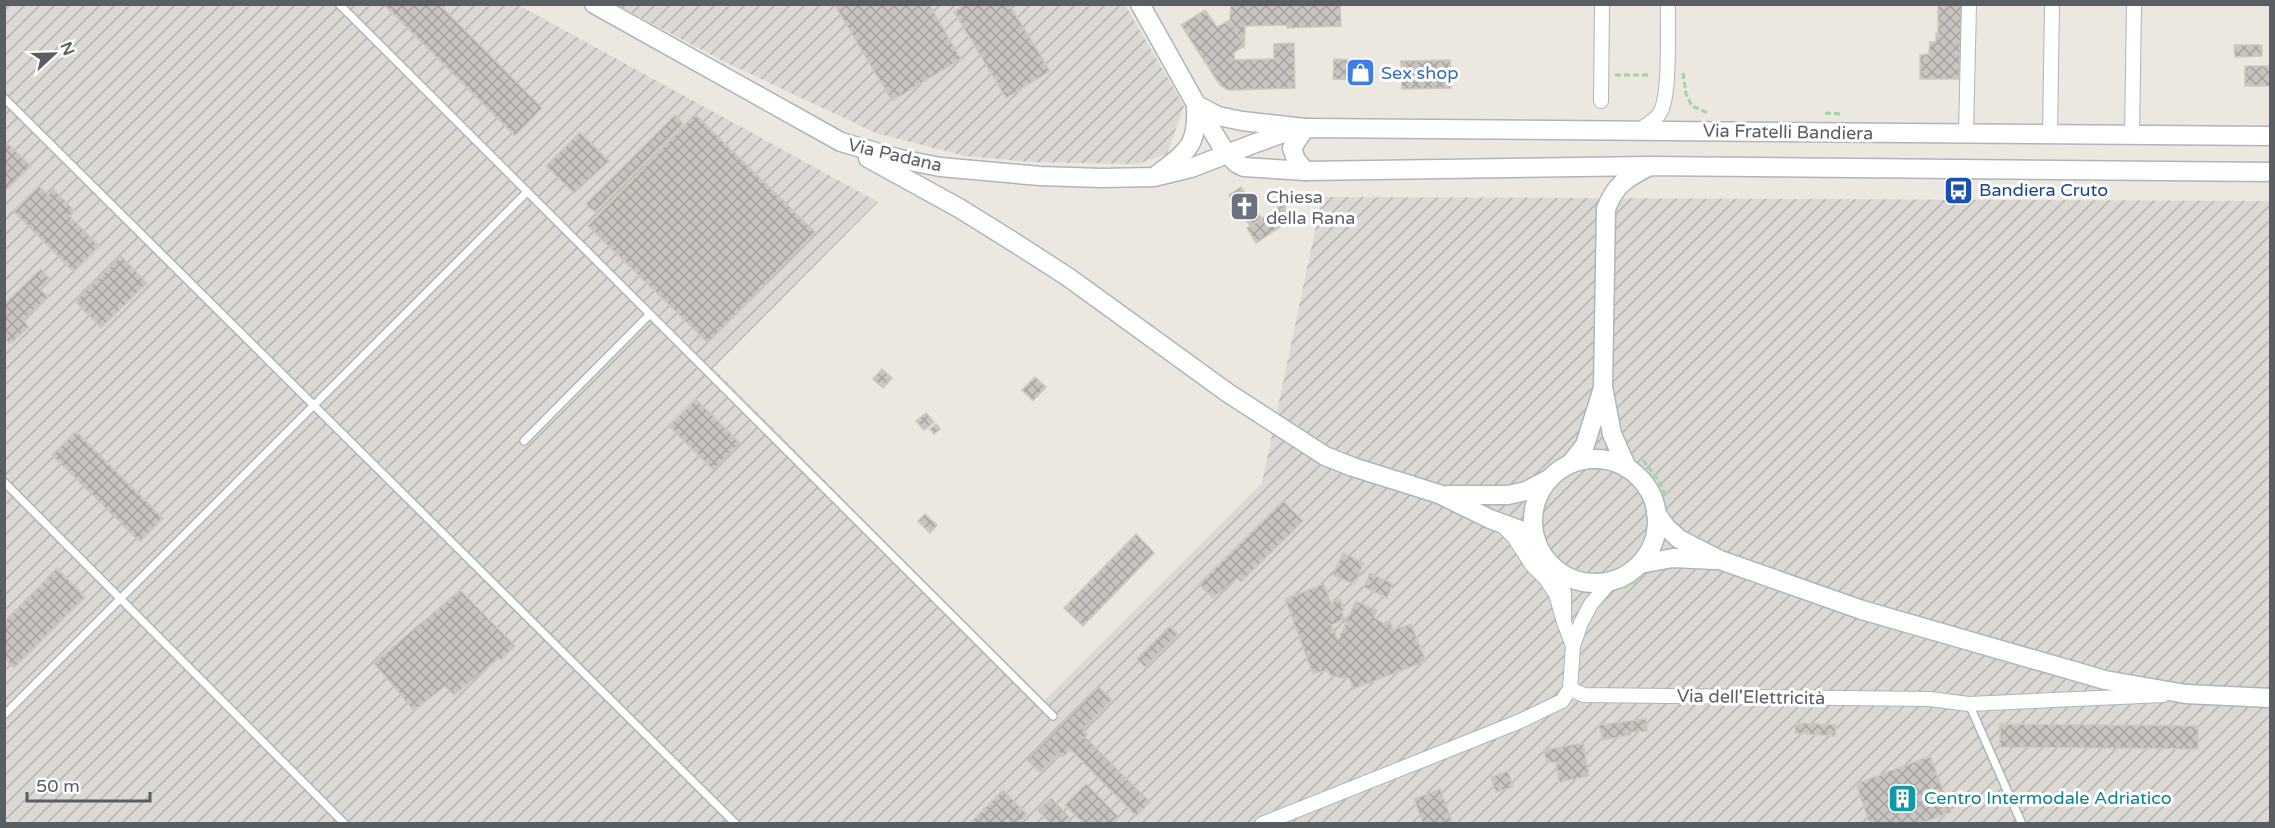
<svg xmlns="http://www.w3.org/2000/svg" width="2275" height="828" font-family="'Varela Round',sans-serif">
<defs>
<pattern id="industrial-furrows" width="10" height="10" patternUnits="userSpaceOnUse" patternTransform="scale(1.5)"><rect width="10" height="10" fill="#dcd9d4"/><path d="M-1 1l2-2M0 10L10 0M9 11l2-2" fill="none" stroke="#b5b3af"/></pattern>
<pattern id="building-cross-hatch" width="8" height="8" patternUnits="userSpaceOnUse" patternTransform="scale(1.5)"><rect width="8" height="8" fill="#c9c4bf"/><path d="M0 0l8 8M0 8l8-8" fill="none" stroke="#a6a29f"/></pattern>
</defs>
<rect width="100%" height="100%" fill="#ece7df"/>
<!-- industrial -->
<g fill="url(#industrial-furrows)">
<polygon points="5,5 518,5 878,202 713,368 1044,701 1262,483 1322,197 2270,201 2270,823 5,824"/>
<polygon points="617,5 1125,5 1184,106 1167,154 1137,164 1031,162 965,156 876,133 725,62"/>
</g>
<!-- building -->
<g fill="url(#building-cross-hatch)" stroke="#d1c8be" stroke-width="1.5">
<polygon points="383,4 439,4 542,108 515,136"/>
<polygon points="834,4 929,4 961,59 892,101"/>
<polygon points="966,4 1009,4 1050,71 1006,98 954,12"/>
<polygon points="1231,4 1340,4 1341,26 1287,28 1287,25 1245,26 1244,47 1230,20"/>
<polygon points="1938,4 1962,4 1959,79 1920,79 1920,55 1929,54 1930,42 1936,42 1936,33 1938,33"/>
<polygon points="1205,10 1217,27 1230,20 1244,46 1233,53 1235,60 1274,59 1274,44 1294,43 1295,88 1228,90 1220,85 1181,25"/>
<polygon points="2234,45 2262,45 2262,56 2235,57"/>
<polygon points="1334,59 1362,61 1361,80 1333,79"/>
<polygon points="1450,60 1451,88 1402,89 1401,61"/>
<rect x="2245" y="66" width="25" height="20"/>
<polygon points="695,114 815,232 708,343 588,226"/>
<polygon points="675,115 683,124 595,212 586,204"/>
<polygon points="580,132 609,161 574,193 546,166"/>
<polygon points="4,140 31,166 4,192"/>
<polygon points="39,186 48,195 53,189 75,211 70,216 99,246 74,272 14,212"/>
<polygon points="1241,187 1261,218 1250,226 1229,195"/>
<polygon points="1285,203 1286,223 1256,243 1247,228"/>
<polygon points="121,256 147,283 101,328 75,301"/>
<polygon points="41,269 49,278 39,288 48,297 23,320 29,327 10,344 4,338 4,304"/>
<polygon points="882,369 892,378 883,388 873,379"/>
<polygon points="1035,377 1046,387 1033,401 1022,390"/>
<polygon points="696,399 740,443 713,470 669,426"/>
<polygon points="926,413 934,422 924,430 916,421"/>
<polygon points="936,424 940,429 934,434 930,429"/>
<polygon points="76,431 163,518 140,542 52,455"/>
<polygon points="1283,501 1303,521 1241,582 1237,578 1213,598 1199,584"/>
<polygon points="925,514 937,525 930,533 918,521"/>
<polygon points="1136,534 1154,553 1083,626 1064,608"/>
<polygon points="1343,553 1364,563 1354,584 1333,575"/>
<polygon points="57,568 85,597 14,668 4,658 4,622"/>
<polygon points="1370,573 1393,584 1387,598 1364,587"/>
<polygon points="1324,584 1331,603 1340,599 1344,610 1342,611 1344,619 1331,625 1338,640 1356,601 1377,610 1374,617 1383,623 1390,620 1393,630 1411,624 1426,661 1353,689 1350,679 1331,676 1326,670 1313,674 1285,599"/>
<polygon points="460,590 515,646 501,660 499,658 454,695 445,686 414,711 374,663"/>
<polygon points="1170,626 1178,634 1145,667 1137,659"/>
<polygon points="1099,687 1112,700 1083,729 1087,734 1085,737 1150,802 1136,816 1071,750 1063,757 1059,753 1040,772 1027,760"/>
<polygon points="1646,719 1647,731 1632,732 1630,735 1603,740 1599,725"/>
<polygon points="1796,723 1836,725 1835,736 1795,733"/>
<polygon points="2000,724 2198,726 2198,749 2000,747"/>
<polygon points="1583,743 1589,776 1559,782 1556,762 1547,763 1544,750"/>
<polygon points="1930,756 1951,812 1920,824 1870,824 1856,784"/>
<polygon points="1508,771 1513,787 1496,792 1491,777"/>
<polygon points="1086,784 1118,816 1110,824 1084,824 1065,805"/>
<polygon points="1440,789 1453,824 1423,824 1414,799"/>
<polygon points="1003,790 1027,814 1018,824 1012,824 1007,819 1002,824 969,824"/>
<polygon points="1051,798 1069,817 1062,824 1051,824 1038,810"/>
</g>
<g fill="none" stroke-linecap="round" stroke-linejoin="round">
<defs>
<g id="lane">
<polyline points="339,4 1053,716"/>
<polyline points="4,98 736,824"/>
<polyline points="524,441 650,314"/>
<polyline points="4,482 345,824"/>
<polyline points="1969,704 2022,824"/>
<polyline points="4,715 527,192"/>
</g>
<g id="street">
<polyline points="1601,101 1602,4"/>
<path d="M1638,131C1645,126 1656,120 1660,113C1671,94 1667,29 1668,4"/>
<polyline points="1966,134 1969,4"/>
<polyline points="2050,135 2052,4"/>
<polyline points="2132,135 2134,4"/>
<polyline points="1501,524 1514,537 1532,565 1546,579 1556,594 1564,622"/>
<polyline points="1557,570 1564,593 1564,622 1573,646"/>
<polyline points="1570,689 1584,695 1930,699 1969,704 2163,695"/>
<polyline points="1262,824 1518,722 1562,701 1570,689 1573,646 1581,623 1591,604 1610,582"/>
</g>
<g id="secondary">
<polyline points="594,4 841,142 900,159 940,167 1040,176 1102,178 1154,177 1191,168 1253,144 1286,132 1305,128 2270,136"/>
<polyline points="1140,4 1196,104 1224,150 1236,163 1244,167 1305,171 1649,166 2270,172"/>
<polyline points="1197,105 1218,116 1242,121 1305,128 1292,148 1296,160 1305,171"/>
<polyline points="868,158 959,208 1012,241 1068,277 1228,393 1325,456 1353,467 1439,494 1490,519 1520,530 1536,540"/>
<path d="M1158,174C1188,151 1198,145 1196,106"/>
<circle cx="1595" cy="521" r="62"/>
<polyline points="1571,463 1585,445 1603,388"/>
<path d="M1627,468L1612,434L1603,387L1606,209C1615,185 1626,178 1648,167"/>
<polyline points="1447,495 1508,495 1526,491 1547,480"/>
<polyline points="1656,513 1666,527 1679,539 1720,560 1862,610 2105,680 2186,694 2270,698"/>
<polyline points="1640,564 1673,558 1715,560"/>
</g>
</defs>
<!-- lane casing -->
<use href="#lane" stroke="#b0b4b8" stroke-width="10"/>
<!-- street casing -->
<use href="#street" stroke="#b0b4b8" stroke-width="16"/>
<!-- secondary casing -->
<use href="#secondary" stroke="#afb5b8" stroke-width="21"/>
<!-- path -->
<g stroke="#9dd8a2" stroke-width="3" stroke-dasharray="6 3" stroke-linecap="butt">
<polyline points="1683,73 1686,94 1692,106 1708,113"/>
<polyline points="1615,75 1651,75"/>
<polyline points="1825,113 1840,114"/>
<polyline points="1643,460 1661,484 1666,498"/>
<polyline points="1623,588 1636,581"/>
</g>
<!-- lane -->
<use href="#lane" stroke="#fff" stroke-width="7"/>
<!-- street -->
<use href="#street" stroke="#fff" stroke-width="14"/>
<!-- secondary -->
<use href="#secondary" stroke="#fff" stroke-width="18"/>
</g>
<!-- icons -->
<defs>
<symbol id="shop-square" viewBox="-11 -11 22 22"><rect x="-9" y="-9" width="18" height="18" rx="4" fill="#3f7fe0" stroke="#fff"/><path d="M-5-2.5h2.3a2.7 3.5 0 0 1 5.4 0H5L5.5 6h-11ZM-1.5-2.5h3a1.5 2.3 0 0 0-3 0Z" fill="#fff"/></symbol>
<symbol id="bus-square" viewBox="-11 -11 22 22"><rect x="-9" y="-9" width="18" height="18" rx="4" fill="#1a4fb4" stroke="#fff"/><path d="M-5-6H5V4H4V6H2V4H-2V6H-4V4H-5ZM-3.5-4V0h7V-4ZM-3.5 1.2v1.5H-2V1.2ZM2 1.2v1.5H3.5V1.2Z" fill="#fff"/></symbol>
<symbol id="church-square" viewBox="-11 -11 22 22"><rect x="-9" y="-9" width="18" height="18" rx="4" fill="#6b7280" stroke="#fff"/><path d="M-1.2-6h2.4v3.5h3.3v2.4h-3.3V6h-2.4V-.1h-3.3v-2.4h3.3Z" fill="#fff"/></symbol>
<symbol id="building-square" viewBox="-11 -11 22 22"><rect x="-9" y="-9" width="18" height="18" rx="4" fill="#0f9aa8" stroke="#fff"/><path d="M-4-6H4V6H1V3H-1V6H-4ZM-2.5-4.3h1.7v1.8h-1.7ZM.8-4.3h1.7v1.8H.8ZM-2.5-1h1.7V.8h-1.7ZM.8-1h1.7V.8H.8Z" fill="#fff"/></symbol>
</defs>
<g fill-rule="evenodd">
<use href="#shop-square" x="1344" y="56" width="33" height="33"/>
<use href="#bus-square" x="1942" y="174" width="33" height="33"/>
<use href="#church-square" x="1228" y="190" width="33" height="33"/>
<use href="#building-square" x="1886" y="782" width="33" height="33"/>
</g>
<g text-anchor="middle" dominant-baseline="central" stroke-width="6" stroke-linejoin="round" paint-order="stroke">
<!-- shop labels -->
<g font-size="18" fill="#366cbe" stroke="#fff" text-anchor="start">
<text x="1381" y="73">Sex shop</text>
</g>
<!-- street labels -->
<g font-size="18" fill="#585e61" stroke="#fff">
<text transform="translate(1788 132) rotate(1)">Via Fratelli Bandiera</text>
<text transform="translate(895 155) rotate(13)">Via Padana</text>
<text transform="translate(1751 697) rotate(1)">Via dell'Elettricità</text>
</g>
<!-- transit labels -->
<g font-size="18" fill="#164399" stroke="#fff" text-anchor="start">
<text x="1979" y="190">Bandiera Cruto</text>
</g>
<!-- worship labels -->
<g font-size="18" fill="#5b616d" stroke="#fff" text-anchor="start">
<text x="1266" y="197">Chiesa<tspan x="1266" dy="21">della Rana</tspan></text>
</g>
<!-- culture labels -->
<g font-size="18" fill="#0d838f" stroke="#fff" text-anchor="start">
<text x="1924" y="798">Centro Intermodale Adriatico</text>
</g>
</g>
<!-- border -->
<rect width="2275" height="828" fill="none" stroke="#585e61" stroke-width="12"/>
<!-- north arrow -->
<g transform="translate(54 54) rotate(68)" stroke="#ffffff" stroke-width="4.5" paint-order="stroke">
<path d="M0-4.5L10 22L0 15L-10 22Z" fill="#585e61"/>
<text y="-9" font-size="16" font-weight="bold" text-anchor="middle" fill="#585e61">N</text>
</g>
<!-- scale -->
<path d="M27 792v9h123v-9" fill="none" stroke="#585e61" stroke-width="3"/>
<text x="36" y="792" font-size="18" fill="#585e61" stroke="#ffffff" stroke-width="4.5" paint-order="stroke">50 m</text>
</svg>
